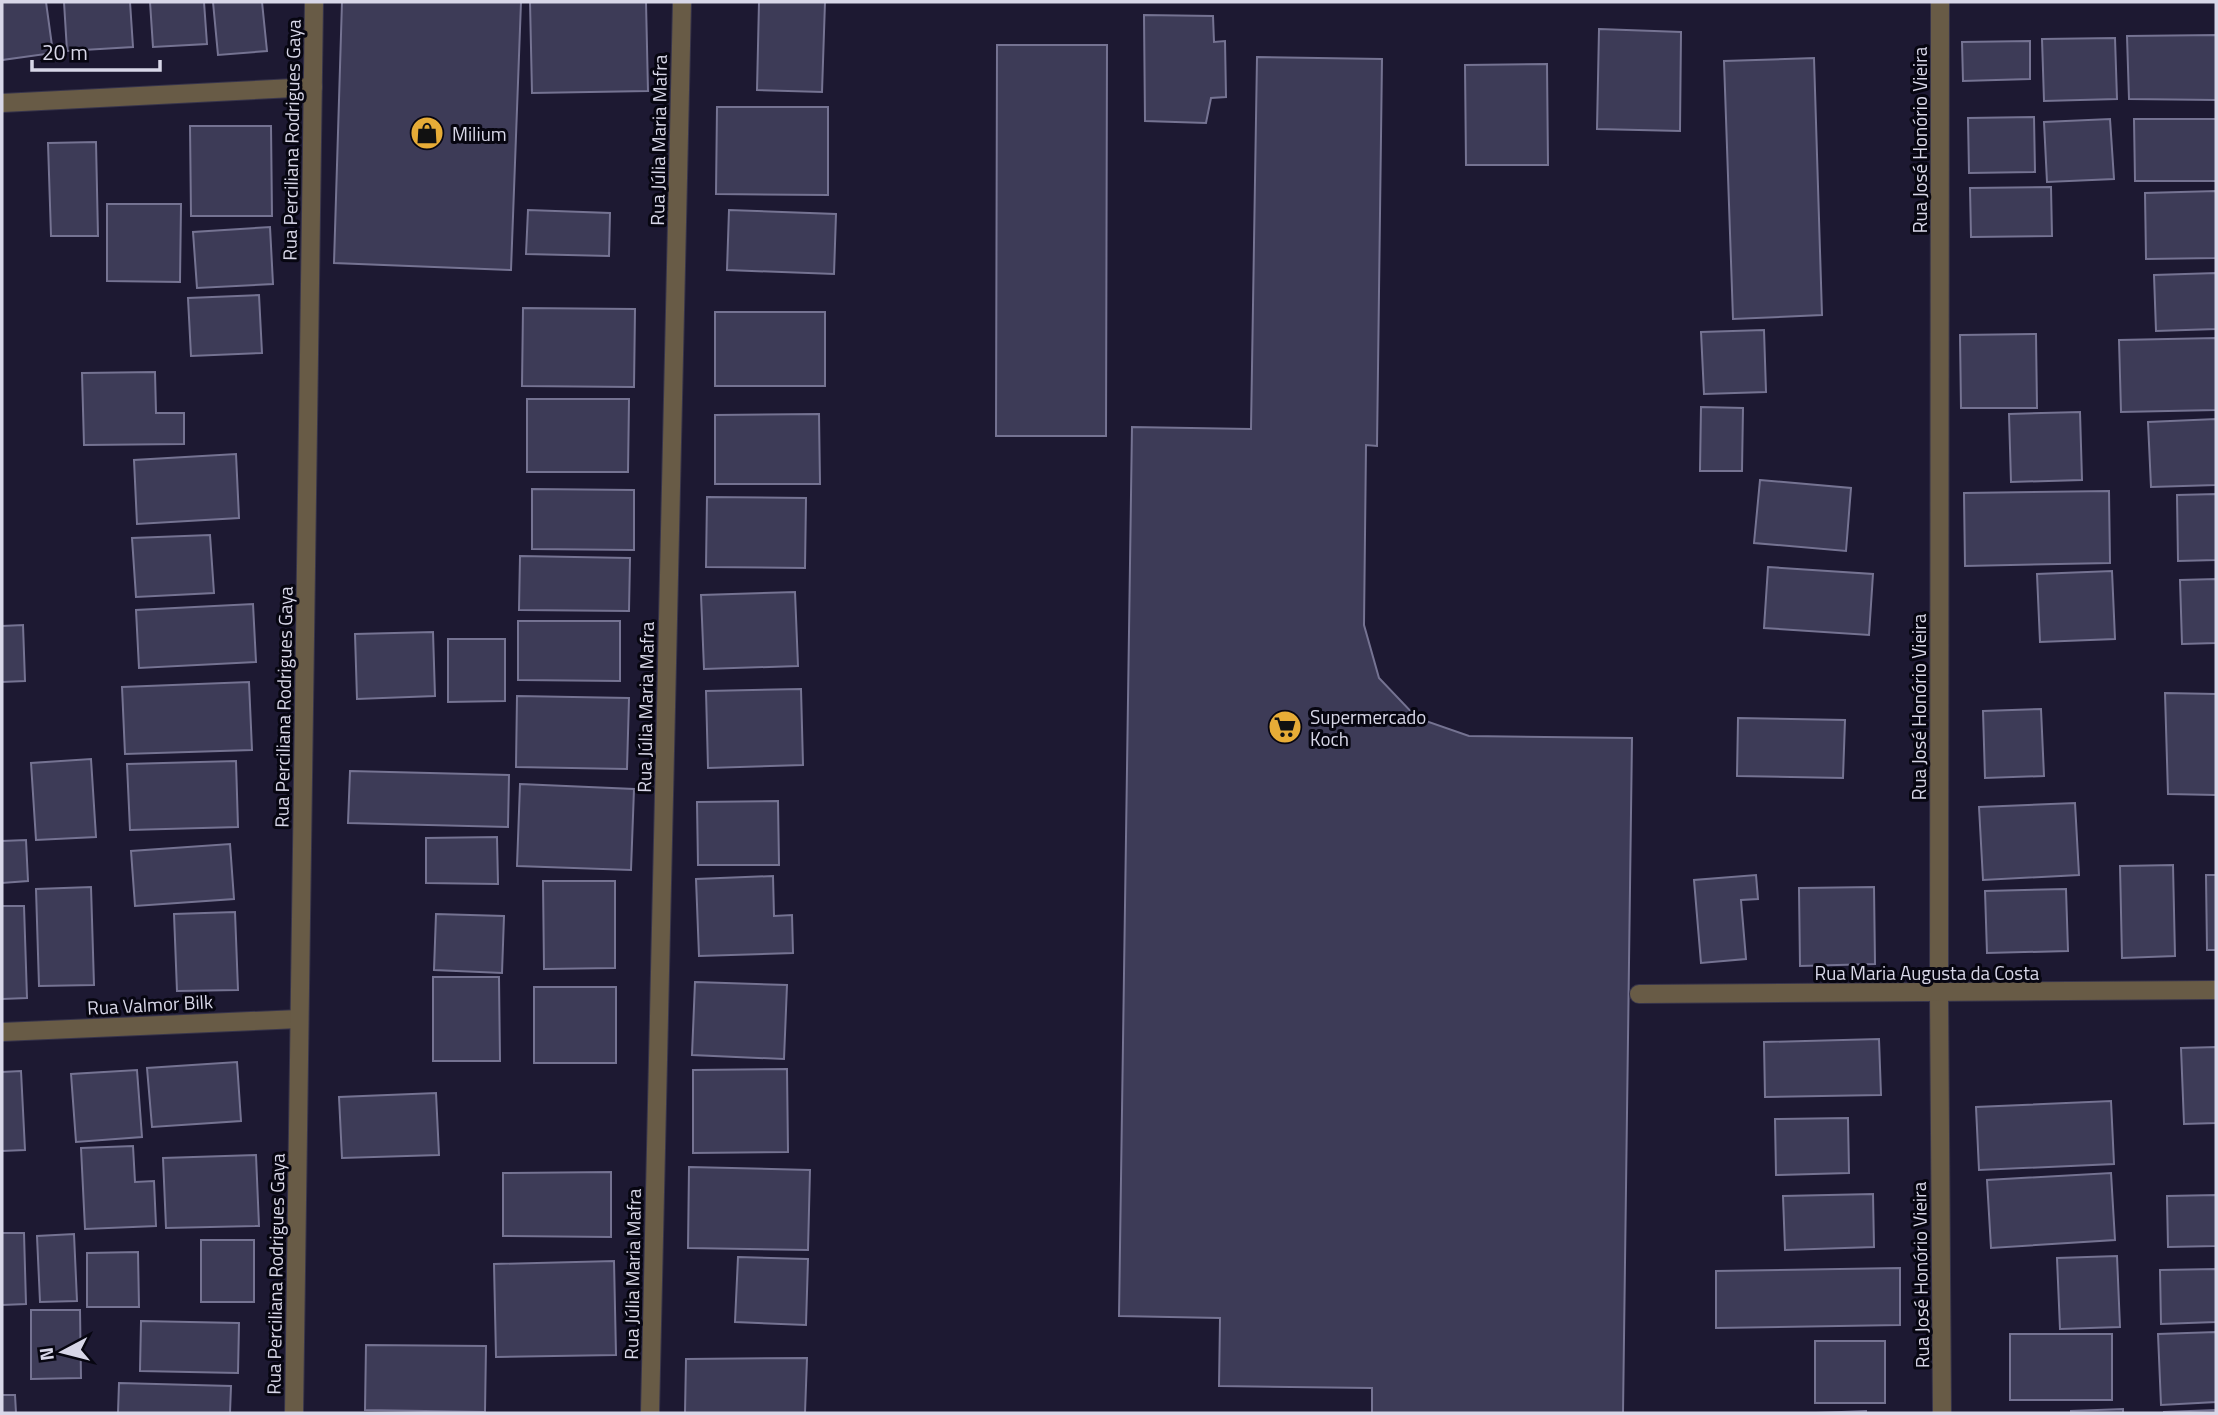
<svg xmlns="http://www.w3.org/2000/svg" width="2218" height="1415" font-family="'Titillium Web',sans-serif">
<rect width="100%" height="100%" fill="#1d1932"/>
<!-- building -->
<g fill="#3d3b57" stroke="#757392" stroke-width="2">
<polygon points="2,2 46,2 53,53 2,60"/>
<polygon points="64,2 130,2 133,47 67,51"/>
<polygon points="150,2 204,2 207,44 153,47"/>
<polygon points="213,2 262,2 267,51 218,55"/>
<polygon points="342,2 521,2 511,270 334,263"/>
<polygon points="530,2 646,2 648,91 532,93"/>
<polygon points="759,2 825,2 822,92 757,90"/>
<polygon points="1144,15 1213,16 1214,42 1225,41 1226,97 1211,98 1206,123 1145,121"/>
<polygon points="1599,29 1681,32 1680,131 1597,129"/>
<polygon points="2216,35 2216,100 2129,99 2127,36"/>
<polygon points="2115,38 2117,99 2044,101 2042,39"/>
<polygon points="2030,41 2030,79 1963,81 1962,42"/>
<polygon points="997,45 1107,45 1106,436 996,436"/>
<polygon points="1257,57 1382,59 1377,446 1366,445 1364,625 1379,678 1417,718 1469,736 1632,738 1623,1413 1372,1413 1372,1388 1219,1386 1220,1318 1119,1316 1132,427 1251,429"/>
<polygon points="1814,58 1822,315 1733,319 1724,61"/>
<polygon points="1547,64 1548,165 1466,165 1465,65"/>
<polygon points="717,107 828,107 828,195 716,194"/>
<polygon points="2034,117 2035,172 1969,173 1968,118"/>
<polygon points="2110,119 2114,179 2047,182 2044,122"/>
<polygon points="2134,119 2216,119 2216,181 2135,181"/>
<polygon points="190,126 271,126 272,216 191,216"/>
<polygon points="96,142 98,236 51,236 48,143"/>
<polygon points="2051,187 2052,236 1971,237 1970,188"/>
<polygon points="2216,191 2216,258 2146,259 2145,193"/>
<polygon points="107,204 181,204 180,282 107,281"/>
<polygon points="528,210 610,213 609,256 526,254"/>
<polygon points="729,210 836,214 834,274 727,270"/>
<polygon points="270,227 273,284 197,288 193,232"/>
<polygon points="2216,273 2216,329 2156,331 2154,275"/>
<polygon points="259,295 262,353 191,356 188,298"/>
<polygon points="523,308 635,309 634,387 522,386"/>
<rect x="715" y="312" width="110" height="74"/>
<polygon points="1764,330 1766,392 1704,394 1701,332"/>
<polygon points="2036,334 2037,408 1961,408 1960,335"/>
<polygon points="2216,338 2216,410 2121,412 2119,340"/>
<polygon points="155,372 156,413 184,413 184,444 84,445 82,373"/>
<polygon points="527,399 629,399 628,472 527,472"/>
<polygon points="1701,407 1743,408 1742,471 1700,471"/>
<polygon points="2080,412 2082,480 2011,482 2009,414"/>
<polygon points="819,414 820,484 715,484 715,415"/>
<polygon points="2216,419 2216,485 2151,487 2148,422"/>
<polygon points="236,454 239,518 137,524 134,460"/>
<polygon points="1760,480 1851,488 1846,551 1754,543"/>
<polygon points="532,489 634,490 634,550 532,549"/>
<polygon points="2109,491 2110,563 1965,566 1964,493"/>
<polygon points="2216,494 2216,560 2178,561 2177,495"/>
<polygon points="707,497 806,498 805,568 706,567"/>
<polygon points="210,535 214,593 136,597 132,538"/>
<polygon points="520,556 630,558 629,611 519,610"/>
<polygon points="1768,567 1873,574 1869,635 1764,628"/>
<polygon points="2112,571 2115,639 2040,642 2037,574"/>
<polygon points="2216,579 2216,643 2182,644 2180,580"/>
<polygon points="795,592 798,666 704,669 701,595"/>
<polygon points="253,604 256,662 139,668 136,610"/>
<polygon points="518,621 620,621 620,681 518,680"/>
<polygon points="23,625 25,681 2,682 2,626"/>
<polygon points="433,632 435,696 357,699 355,634"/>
<polygon points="448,639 505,639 505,701 448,702"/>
<polygon points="249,682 252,750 125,754 122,687"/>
<polygon points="801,689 803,765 708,768 706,691"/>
<polygon points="2165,693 2216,694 2216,795 2168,794"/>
<polygon points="517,696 629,698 627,769 516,767"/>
<polygon points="2041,709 2044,776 1985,778 1983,711"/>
<polygon points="1738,718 1845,720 1843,778 1737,776"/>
<polygon points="91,759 96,837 36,840 31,763"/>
<polygon points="236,761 238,827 130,830 127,764"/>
<polygon points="350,771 509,775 508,827 348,823"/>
<polygon points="520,784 634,789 631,870 517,866"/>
<polygon points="778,801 779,865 698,865 697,802"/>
<polygon points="2075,803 2079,875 1983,880 1979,807"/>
<polygon points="497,837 498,884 426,883 426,838"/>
<polygon points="26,840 28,881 2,883 2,841"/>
<polygon points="230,844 234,899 135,906 131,851"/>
<polygon points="2173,865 2175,956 2122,958 2120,866"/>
<polygon points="1756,875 1758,899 1741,900 1746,959 1701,963 1694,880"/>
<polygon points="2206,875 2216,875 2216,950 2207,950"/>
<polygon points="773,876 774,916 792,915 793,953 699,956 696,879"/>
<polygon points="543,881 615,881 615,968 544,969"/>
<polygon points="91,887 94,985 39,986 36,889"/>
<polygon points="1874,887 1875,964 1800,966 1799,888"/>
<polygon points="2066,889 2068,951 1987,953 1985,891"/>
<polygon points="2,906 24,906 27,998 2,999"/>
<polygon points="235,912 238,990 177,991 174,914"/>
<polygon points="436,914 504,916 502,973 434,970"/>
<polygon points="433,977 499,977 500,1061 433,1061"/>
<polygon points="695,982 787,985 784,1059 692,1055"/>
<rect x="534" y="987" width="82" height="76"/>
<polygon points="1879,1039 1881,1095 1765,1097 1764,1042"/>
<polygon points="2216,1047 2216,1123 2184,1124 2181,1048"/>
<polygon points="237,1062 241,1121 152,1127 147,1068"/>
<polygon points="787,1069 788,1152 693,1153 693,1070"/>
<polygon points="137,1070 142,1137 76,1142 71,1074"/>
<polygon points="21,1071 25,1150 2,1151 2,1072"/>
<polygon points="436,1093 439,1155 342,1158 339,1097"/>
<polygon points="2111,1101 2114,1164 1979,1170 1976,1107"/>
<polygon points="1848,1118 1849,1173 1776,1175 1775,1119"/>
<polygon points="133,1146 135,1182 154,1181 156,1226 85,1229 81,1148"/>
<polygon points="256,1155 259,1226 166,1228 163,1158"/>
<polygon points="689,1167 810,1170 808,1250 688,1248"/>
<polygon points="611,1172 611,1237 503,1236 503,1173"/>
<polygon points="2111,1173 2115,1240 1991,1248 1987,1180"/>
<polygon points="1873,1194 1874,1247 1785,1250 1783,1196"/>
<polygon points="2216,1195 2216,1246 2168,1247 2167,1196"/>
<polygon points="2,1233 24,1233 26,1304 2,1305"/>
<polygon points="74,1234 77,1301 40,1302 37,1236"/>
<rect x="201" y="1240" width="53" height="62"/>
<polygon points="138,1252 139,1307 87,1307 87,1253"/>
<polygon points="2117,1256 2120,1327 2060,1329 2057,1258"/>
<polygon points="738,1257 808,1259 806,1325 735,1322"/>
<polygon points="614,1261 616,1355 496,1357 494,1264"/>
<polygon points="1900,1268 1900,1325 1716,1328 1716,1271"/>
<polygon points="2216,1269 2216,1322 2161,1324 2160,1270"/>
<polygon points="31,1310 80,1310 81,1378 31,1379"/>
<polygon points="141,1321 239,1323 238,1373 140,1371"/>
<polygon points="2216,1332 2216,1402 2161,1405 2158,1334"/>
<rect x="2010" y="1334" width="102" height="66"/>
<rect x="1815" y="1341" width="70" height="62"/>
<polygon points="366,1345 486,1346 485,1412 365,1410"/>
<polygon points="807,1358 805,1413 685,1413 686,1359"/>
<polygon points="119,1383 231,1386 230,1413 118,1413"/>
<polygon points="2,1395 15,1395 16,1413 2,1413"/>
<polygon points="2123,1409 2123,1413 2071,1413 2071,1411"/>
<polygon points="2216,1410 2216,1413 2164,1413 2164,1412"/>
<polygon points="1866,1411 1866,1413 1816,1413"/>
</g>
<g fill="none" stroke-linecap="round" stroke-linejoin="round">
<defs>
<g id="street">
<polyline points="1940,2 1939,993 1942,1413"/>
<polyline points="2,103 313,87"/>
<polyline points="1639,994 2216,990"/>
<polyline points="2,1032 299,1019"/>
<polyline points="294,1413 314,2"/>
<polyline points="650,1413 682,2"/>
</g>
</defs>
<!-- street casing -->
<use href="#street" stroke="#37344b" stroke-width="20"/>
<!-- street -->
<use href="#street" stroke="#685b46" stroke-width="18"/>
</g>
<!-- icons -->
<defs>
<symbol id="shop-disc" viewBox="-11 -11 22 22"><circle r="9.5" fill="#e7ac37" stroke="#070611"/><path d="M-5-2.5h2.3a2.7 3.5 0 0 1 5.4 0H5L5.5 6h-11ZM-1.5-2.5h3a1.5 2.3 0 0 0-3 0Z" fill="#111"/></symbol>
<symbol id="supermarket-disc" viewBox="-11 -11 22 22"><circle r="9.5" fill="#e7ac37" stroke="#070611"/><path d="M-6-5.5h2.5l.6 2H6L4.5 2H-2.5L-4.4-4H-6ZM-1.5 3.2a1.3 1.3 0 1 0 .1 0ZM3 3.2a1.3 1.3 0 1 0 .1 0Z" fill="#111"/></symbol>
</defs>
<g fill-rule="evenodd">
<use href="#shop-disc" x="408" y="114" width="38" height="38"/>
<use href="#supermarket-disc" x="1266" y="708" width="38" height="38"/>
</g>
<g text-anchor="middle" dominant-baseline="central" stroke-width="6" stroke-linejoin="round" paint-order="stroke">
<!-- poi labels -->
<g font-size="19" fill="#d8d7e8" stroke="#070611" text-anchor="start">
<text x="452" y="133">Milium</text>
<text x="1310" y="716">Supermercado<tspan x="1310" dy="22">Koch</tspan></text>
</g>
<!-- street labels -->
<g font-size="19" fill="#d8d7e8" stroke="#070611">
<text transform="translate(291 140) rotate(-89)">Rua Perciliana Rodrigues Gaya</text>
<text transform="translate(658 140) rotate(-89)">Rua Júlia Maria Mafra</text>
<text transform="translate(1919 140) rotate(-90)">Rua José Honório Vieira</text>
<text transform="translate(283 707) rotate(-89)">Rua Perciliana Rodrigues Gaya</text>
<text transform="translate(645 707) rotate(-89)">Rua Júlia Maria Mafra</text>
<text transform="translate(1918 707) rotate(-90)">Rua José Honório Vieira</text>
<text x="1927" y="972">Rua Maria Augusta da Costa</text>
<text transform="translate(150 1004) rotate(-3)">Rua Valmor Bilk</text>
<text transform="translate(275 1274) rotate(-89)">Rua Perciliana Rodrigues Gaya</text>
<text transform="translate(632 1274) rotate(-89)">Rua Júlia Maria Mafra</text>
<text transform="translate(1920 1275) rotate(-91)">Rua José Honório Vieira</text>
</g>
</g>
<!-- border -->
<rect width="2218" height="1415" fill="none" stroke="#d8d7e8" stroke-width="7"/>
<!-- north arrow -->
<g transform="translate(63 1352) rotate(263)" stroke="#070611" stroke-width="5" paint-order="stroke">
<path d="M0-5L12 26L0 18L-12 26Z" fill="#d8d7e8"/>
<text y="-10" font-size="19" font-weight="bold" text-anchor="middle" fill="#d8d7e8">N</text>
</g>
<!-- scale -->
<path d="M32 60v10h128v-10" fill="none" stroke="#d8d7e8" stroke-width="3.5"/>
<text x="42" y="60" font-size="21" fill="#d8d7e8" stroke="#070611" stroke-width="5" paint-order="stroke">20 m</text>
</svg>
